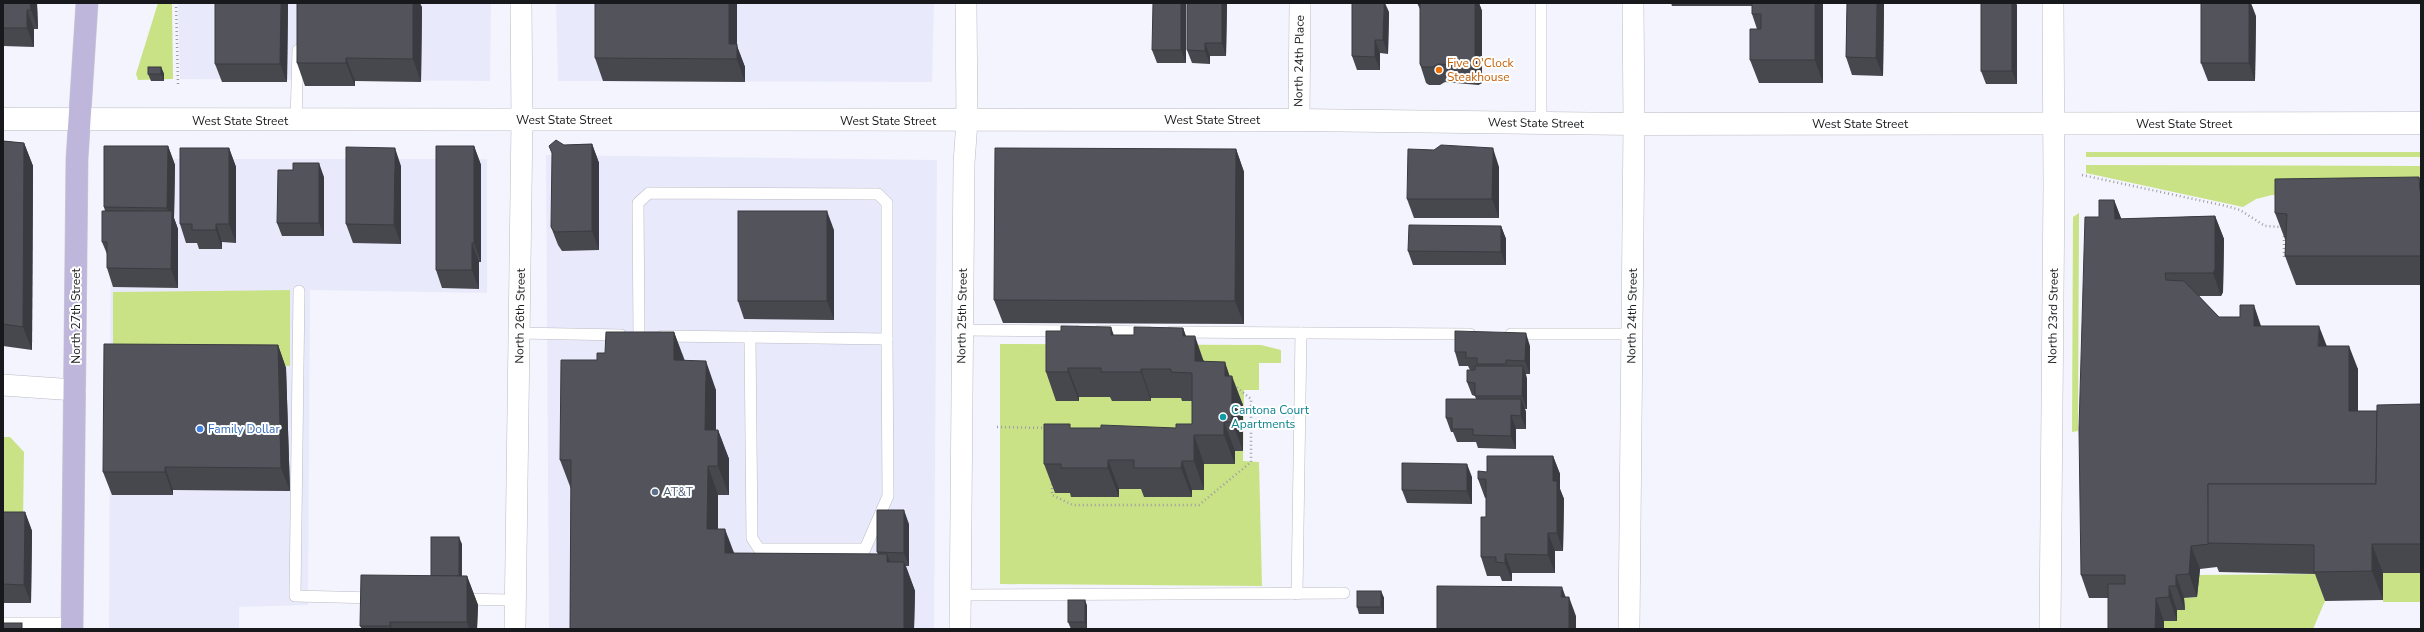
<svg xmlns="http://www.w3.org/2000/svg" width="2424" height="632" font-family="'Nunito Sans',sans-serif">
<rect width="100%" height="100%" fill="#f3f4fd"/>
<!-- built -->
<g fill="#e8eafb">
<polygon points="178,3 491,3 490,81 180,79"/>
<polygon points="556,3 934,3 932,82 558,81"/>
<polygon points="546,155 937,160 934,629 549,629"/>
<polygon points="111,159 487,159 487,293 310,290 308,605 239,607 239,629 109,629"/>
</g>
<!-- green -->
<g fill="#c9e286">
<polygon points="158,3 172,3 173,79 138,80 136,74"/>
<rect x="2086" y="152" width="335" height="5"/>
<polygon points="2086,165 2421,166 2421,200 2272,195 2256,199 2243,207 2086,173"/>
<polygon points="2079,213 2078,431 2072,432 2073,217"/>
<polygon points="290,290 290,366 113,361 113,292"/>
<polygon points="1000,344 1261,345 1281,350 1281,363 1259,363 1259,390 1244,390 1243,461 1259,462 1262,586 1000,584"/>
<polygon points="3,437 10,437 24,452 23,523 3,523"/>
<rect x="2383" y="573" width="38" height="29"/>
<polygon points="2325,574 2325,601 2313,629 2164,629 2164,621 2177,620 2177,610 2185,609 2184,598 2197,597 2199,575"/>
</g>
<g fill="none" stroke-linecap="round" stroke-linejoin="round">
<defs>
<g id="service">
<polyline points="296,121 298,50"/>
<polyline points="1541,123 1541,3"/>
<polyline points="299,291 295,596 375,598"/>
<polyline points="962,330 1076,331"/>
<polyline points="1099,331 1148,332"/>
<polyline points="1171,332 1470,334"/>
<polyline points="519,333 621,335"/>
<polyline points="1511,334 1632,334"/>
<polyline points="639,335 638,203 649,193 878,194 887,203 887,339 662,336"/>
<polyline points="750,337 752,538 759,549 865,549 888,496 887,339"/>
<polyline points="1297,594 1301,333"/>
<polyline points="961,595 1344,593"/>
<polyline points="460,599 516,600"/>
<polyline points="3,623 72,623"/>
</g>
<g id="minor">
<polyline points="1299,120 1300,3"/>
<polyline points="3,385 75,390"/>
<polyline points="515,629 522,120 521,3"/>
<polyline points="960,629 964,163 967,121 966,3"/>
<polyline points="1629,629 1634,124 1633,3"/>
<polyline points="2050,629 2054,185 2053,3"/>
</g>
<polyline id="tertiary" points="3,119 1299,120 1634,124 2421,123"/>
<polyline id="primary" points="72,629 77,159 87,3"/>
</defs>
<!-- service casing -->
<use href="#service" stroke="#babbc4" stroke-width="12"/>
<!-- minor casing -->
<use href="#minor" stroke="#babbc4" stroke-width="22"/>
<!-- tertiary casing -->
<use href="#tertiary" stroke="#babbc4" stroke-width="23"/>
<!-- primary casing -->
<use href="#primary" stroke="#d1d1d2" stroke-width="23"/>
<!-- path -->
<g stroke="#9d9ea5" stroke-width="2.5" stroke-dasharray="1 3" stroke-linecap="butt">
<polyline points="176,3 178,84"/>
<polyline points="2082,175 2226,206 2240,210 2265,226 2283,227"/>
<polyline points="2284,236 2284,259"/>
<polyline points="997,427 1048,428"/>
<polyline points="1052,484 1052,495 1073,505 1199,505 1251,462 1251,399 1235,386"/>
</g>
<!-- service -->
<use href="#service" stroke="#fff" stroke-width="11"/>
<!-- minor -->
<use href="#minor" stroke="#fff" stroke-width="21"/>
<!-- tertiary -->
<use href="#tertiary" stroke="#fff" stroke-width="22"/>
<!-- primary -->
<use href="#primary" stroke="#bfb6dc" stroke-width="22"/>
</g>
<!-- wall -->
<g fill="#47484e">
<polygon points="3,3 37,3 38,29 34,29 34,47 3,46"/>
<polygon points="288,3 287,82 222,82 215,64"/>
<polygon points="595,3 737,3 737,46 745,67 745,82 603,81 595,58"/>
<polygon points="1186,3 1186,63 1157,63 1152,50"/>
<polygon points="1227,3 1226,56 1210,56 1210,64 1192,63 1187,50"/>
<polygon points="1417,3 1479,3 1482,11 1482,83 1478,85 1445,82 1440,85 1429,85 1426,83 1420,64 1420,9"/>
<polygon points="1671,3 1823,3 1823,83 1759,83 1750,60 1757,29 1752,14 1752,6 1672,6"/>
<polygon points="1847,3 1884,3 1883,76 1852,75 1846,57"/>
<polygon points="2017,5 2017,84 1986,84 1981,71"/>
<polygon points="422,7 421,82 355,81 355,86 305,86 297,63"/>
<polygon points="1389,12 1388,54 1380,53 1380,70 1357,70 1352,56"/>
<polygon points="2256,16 2255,81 2208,81 2201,63"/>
<polygon points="161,67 164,74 164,81 151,81 148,74"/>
<polygon points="3,141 24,143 33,166 32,350 3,346"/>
<polygon points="592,144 599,163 599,250 562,251 558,245 551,227 564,145"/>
<polygon points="168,146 175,165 174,218 178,229 178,288 113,287 107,268 107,254 102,242 105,211 104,207"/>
<polygon points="474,146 481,165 481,262 479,262 479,289 442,288 436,270"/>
<polygon points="229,148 236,167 236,243 222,242 222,249 199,249 197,243 186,243 180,224"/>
<polygon points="1236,149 1244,172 1244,324 1003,323 994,300"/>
<polygon points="401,166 401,244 353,243 346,224"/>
<polygon points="1499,167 1499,218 1414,218 1407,199"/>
<polygon points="324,177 324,236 282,236 277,223"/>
<polygon points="2421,182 2421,285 2296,285 2285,256 2286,242 2275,213"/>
<polygon points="2114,200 2121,219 2215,216 2224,239 2223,292 2221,296 2199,296 2219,317 2262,326 2326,346 2358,369 2358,411 2377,411 2421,404 2421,573 2383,573 2383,600 2325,601 2315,574 2219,572 2217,567 2200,569 2197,597 2184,598 2185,610 2177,610 2177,621 2164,621 2164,629 2108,629 2108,598 2089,598 2081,575"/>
<polygon points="1501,226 1506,239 1506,265 1413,265 1408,251"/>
<polygon points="834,230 834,320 744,319 738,301"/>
<polygon points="1183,328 1186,336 1204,361 1230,376 1243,405 1243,451 1235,451 1235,464 1204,464 1204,490 1192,490 1192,497 1144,497 1141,489 1119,489 1119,497 1071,497 1070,493 1055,493 1044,464 1071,428 1176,428 1192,424 1192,401 1182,401 1181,398 1151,398 1151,401 1112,401 1110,397 1079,397 1079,401 1056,401 1046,372 1114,335 1134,335"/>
<polygon points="674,332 684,361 716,390 716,430 718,430 729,459 729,495 718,495 718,529 734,553 878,554 877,552 909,524 909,566 906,566 915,591 914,629 570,629 571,489 560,460 597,360 605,353"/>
<polygon points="278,345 286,368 290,491 173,490 173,495 112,495 103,472"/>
<polygon points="1530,346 1530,374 1526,374 1527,379 1527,409 1525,409 1526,412 1526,429 1516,429 1516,449 1478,448 1476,442 1457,442 1453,432 1451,432 1446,418 1476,399 1475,396 1472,395 1467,382 1470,370 1468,366 1459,366 1455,352"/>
<polygon points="1553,456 1560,474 1560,489 1564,499 1563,551 1555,551 1555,573 1512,573 1512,581 1502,581 1500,576 1487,576 1481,557 1486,517 1486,498 1485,498 1478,479 1487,472"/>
<polygon points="1472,477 1472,504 1407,503 1402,490"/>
<polygon points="3,512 25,512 32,531 31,603 3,603"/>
<polygon points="462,544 462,576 467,576 478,605 477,629 362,629 360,626 431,576"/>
<polygon points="1381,591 1384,598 1384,614 1359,614 1357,607"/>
<polygon points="1085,600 1087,606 1087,629 1071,629 1068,622"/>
</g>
<!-- shaded-wall -->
<g fill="#3a3b40">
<polygon points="30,3 37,3 38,29 31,10"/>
<polygon points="281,3 288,3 287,82 280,64"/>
<polygon points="413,3 420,3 422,7 421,82 413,59"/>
<polygon points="729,3 737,3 737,46 745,67 745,82 737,59 729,44"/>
<polygon points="1181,3 1186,3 1186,63 1181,50"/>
<polygon points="1222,3 1227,3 1226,56 1222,43"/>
<polygon points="1384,3 1385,3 1389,12 1388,54 1383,40"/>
<polygon points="1475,3 1479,3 1482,11 1482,83 1478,85 1471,66"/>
<polygon points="1815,3 1823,3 1823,83 1815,60"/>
<polygon points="1877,3 1884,3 1883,76 1876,58"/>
<polygon points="2012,3 2016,3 2017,5 2017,84 2012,71"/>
<polygon points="2249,3 2251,3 2256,16 2255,81 2249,63"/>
<polygon points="27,10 34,29 34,47 27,28"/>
<polygon points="1375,40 1380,53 1380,70 1375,57"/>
<polygon points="1205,43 1210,56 1210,64 1205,51"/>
<polygon points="346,58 355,81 355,86 346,63"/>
<polygon points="161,67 164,74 164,81 161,74"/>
<polygon points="24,143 33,166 32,350 23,327"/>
<polygon points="592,144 599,163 599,250 592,231"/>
<polygon points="168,146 175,165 174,218 178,229 178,288 171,269 172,219 167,208"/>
<polygon points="474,146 481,165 481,262 474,243"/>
<polygon points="229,148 236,167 236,243 229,224"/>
<polygon points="395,148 401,166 401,244 394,225"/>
<polygon points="1493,148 1499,167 1499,218 1492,199"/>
<polygon points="1236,149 1244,172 1244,324 1235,301"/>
<polygon points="319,163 324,177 324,236 319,223"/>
<polygon points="2419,177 2421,182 2421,195 2420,191"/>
<polygon points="2114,200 2123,223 2115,219"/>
<polygon points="827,211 834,230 834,320 827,301"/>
<polygon points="2215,216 2224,239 2223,292 2221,296 2213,273"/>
<polygon points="216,224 222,242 222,249 216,230"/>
<polygon points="1501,226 1506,239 1506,265 1501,252"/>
<polygon points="472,243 479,262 479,289 472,270"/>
<polygon points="2254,305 2262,329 2254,326"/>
<polygon points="2319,326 2328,349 2318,346"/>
<polygon points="1111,327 1121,356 1111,335"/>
<polygon points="1183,328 1193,357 1183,336"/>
<polygon points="674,332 685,361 674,360"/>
<polygon points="1526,333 1530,346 1530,374 1525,361"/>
<polygon points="1195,336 1205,365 1195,361"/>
<polygon points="278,345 286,368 290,491 281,468"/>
<polygon points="2349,346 2358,369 2358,434 2349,411"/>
<polygon points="706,361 716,390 716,459 705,430"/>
<polygon points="1225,362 1232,383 1232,376 1243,405 1243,451 1232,422 1225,376"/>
<polygon points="1523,366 1527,379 1527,409 1522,396"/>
<polygon points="1068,368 1079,397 1079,401 1068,372"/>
<polygon points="1141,369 1151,398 1151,401 1141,372"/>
<polygon points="1521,399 1526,412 1526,429 1521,416"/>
<polygon points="1511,415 1516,429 1516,449 1511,436"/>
<polygon points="1224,422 1235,451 1235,464 1224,435"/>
<polygon points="718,430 729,459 729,495 718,466"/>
<polygon points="1194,435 1204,464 1204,490 1194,461"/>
<polygon points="1553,456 1560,474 1560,489 1564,499 1563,551 1557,533 1553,481"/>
<polygon points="1108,460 1119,489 1119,497 1108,468"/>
<polygon points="1182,461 1192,490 1192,497 1181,468"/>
<polygon points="1467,464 1472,477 1472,504 1467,491"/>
<polygon points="708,466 718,495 718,558 707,529"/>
<polygon points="165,467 173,490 173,495 165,472"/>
<polygon points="904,510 909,524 909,566 904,553"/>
<polygon points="25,512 32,531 31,603 24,585"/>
<polygon points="725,529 736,558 725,553"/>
<polygon points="1548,533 1555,551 1555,573 1548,555"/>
<polygon points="459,537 462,544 461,586 459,579"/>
<polygon points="2372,544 2383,573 2383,600 2372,571"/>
<polygon points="2191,546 2200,569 2197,597 2189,574"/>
<polygon points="887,554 898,583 887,562"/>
<polygon points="1505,554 1512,573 1512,581 1505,563"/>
<polygon points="904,562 915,591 914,629 904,629"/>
<polygon points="2176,575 2184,598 2185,610 2176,586"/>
<polygon points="467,576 478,605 477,629 469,629 467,622"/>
<polygon points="2169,586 2177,610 2177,621 2169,597"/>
<polygon points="1562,587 1569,606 1561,597"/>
<polygon points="1381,591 1384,598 1384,614 1381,607"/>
<polygon points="1569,597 1576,616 1576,629 1569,629"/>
<polygon points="2156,598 2164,621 2164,629 2155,629"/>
<polygon points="1085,600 1087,606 1087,629 1085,622"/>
<polygon points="390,622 392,629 391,629 390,626"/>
</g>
<!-- building -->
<g fill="#53545b" stroke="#3a3b40">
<polygon points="3,3 30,3 31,10 27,10 27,28 3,28"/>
<polygon points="215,3 281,3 280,64 215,64"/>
<polygon points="297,3 413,3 413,59 346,58 346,63 297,63"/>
<polygon points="595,3 729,3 729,44 737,44 737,59 595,58"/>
<polygon points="1153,3 1181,3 1181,50 1152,50"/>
<polygon points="1187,3 1222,3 1222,43 1205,43 1205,51 1187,50"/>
<polygon points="1352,3 1384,3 1383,40 1375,40 1375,57 1352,56"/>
<polygon points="1420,3 1475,3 1475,64 1471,66 1438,64 1433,67 1422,67 1420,64"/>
<polygon points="1752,3 1815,3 1815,60 1750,60 1750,29 1761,29 1761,14 1752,14"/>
<polygon points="1847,3 1877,3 1876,58 1846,57"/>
<rect x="1981" y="3" width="31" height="68"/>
<rect x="2201" y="3" width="48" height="60"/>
<rect x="148" y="67" width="13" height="7"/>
<polygon points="556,140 564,145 592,144 592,231 555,232 551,227 552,153 549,146"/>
<polygon points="3,141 24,143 23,327 3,324"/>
<polygon points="1441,145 1493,148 1492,199 1407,199 1408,149 1434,150"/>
<polygon points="104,146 168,146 167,208 104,207"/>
<polygon points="436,146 474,146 474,243 472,243 472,270 436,270"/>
<polygon points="346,147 395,148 394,225 346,224"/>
<polygon points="180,148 229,148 229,224 216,224 216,230 192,230 192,224 180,224"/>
<polygon points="995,148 1236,149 1235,301 994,300"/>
<polygon points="293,163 319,163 319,223 277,223 278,170 293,170"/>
<polygon points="2419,177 2420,191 2421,191 2421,256 2285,256 2287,214 2275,213 2275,179"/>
<polygon points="2099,200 2114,200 2115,219 2215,216 2215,269 2213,273 2165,273 2166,280 2184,281 2219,317 2240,317 2240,305 2254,305 2254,326 2319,326 2318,346 2349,346 2349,411 2377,411 2376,484 2208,484 2209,544 2191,546 2189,574 2176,575 2176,586 2169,586 2169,597 2156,598 2155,629 2108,629 2108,584 2125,584 2125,575 2081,575 2079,429 2085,217 2099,217"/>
<polygon points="102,211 172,211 171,269 107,268 107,242 102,242"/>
<rect x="738" y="211" width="89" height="90"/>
<polygon points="1409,225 1501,226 1501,252 1408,251"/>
<polygon points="1061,326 1111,327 1111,335 1134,335 1134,327 1183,328 1183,336 1195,336 1195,361 1225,362 1225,376 1232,376 1232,422 1224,422 1224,435 1194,435 1194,461 1182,461 1181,468 1134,468 1134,460 1108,460 1108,468 1061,468 1061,464 1044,464 1044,424 1070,424 1070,428 1101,428 1101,425 1176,428 1176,424 1192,424 1192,373 1171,372 1171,369 1141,369 1141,372 1101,372 1101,368 1068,368 1068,372 1046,372 1046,331 1061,331"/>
<polygon points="1455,331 1526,333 1525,361 1506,360 1506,364 1477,364 1477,358 1466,358 1466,352 1455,352"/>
<polygon points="606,332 674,332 674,360 706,361 705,430 718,430 718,466 708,466 707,529 725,529 725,553 887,554 887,562 904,562 904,629 570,629 571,460 560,460 561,360 597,360 597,353 605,353"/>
<polygon points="104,344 278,345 281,468 165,467 165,472 103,472"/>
<polygon points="1475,366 1523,366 1522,396 1475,396 1475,383 1467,382 1467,370 1475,370"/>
<polygon points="1446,399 1521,399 1521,416 1511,415 1511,436 1473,435 1473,429 1452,429 1452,418 1446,418"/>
<polygon points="2421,404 2421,544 2372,544 2372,571 2314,572 2314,545 2208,543 2208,484 2376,484 2377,405"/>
<polygon points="1487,456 1553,456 1553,481 1557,481 1557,533 1548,533 1548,555 1505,554 1505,563 1496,562 1496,557 1481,557 1481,517 1486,517 1486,479 1478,479 1478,471 1487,472"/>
<polygon points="1402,463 1467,464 1467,491 1402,490"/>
<polygon points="877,510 904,510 904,553 877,552"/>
<polygon points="3,512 25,512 24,585 3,584"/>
<rect x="431" y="537" width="28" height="39"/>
<polygon points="361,575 467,576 467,622 390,622 390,626 360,626"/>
<polygon points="1437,586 1562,587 1561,597 1569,597 1569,629 1437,629"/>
<rect x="1357" y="591" width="24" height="16"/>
<rect x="1068" y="600" width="17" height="22"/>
<rect x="3" y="623" width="19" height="6"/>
</g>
<!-- markers -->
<circle fill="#e8710a" stroke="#fff" stroke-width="1.5" cx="1439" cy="70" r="4"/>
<circle fill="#0f9aa8" stroke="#fff" stroke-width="1.5" cx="1223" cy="417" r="4"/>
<circle fill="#3f7fe0" stroke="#fff" stroke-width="1.5" cx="200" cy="429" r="4"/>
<circle fill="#5c6f8a" stroke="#fff" stroke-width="1.5" cx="655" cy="492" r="4"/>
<g text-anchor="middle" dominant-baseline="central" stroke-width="4" stroke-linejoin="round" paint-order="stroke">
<!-- street labels -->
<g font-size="12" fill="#18191c" stroke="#fff">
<text transform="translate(1299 61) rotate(-89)">North 24th Place</text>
<text x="564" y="120">West State Street</text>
<text x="1212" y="120">West State Street</text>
<text x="240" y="121">West State Street</text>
<text x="888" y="121">West State Street</text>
<text transform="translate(1536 123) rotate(1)">West State Street</text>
<text x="1860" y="124">West State Street</text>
<text x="2184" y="124">West State Street</text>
<text transform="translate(76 316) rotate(-90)">North 27th Street</text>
<text transform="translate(520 316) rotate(-89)">North 26th Street</text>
<text transform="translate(962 316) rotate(-89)">North 25th Street</text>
<text transform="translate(1632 316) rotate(-89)">North 24th Street</text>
<text transform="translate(2053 316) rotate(-89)">North 23rd Street</text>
</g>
<!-- food labels -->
<g font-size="12" fill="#c56008" stroke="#fff" text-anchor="start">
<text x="1447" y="63">Five O'Clock<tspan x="1447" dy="14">Steakhouse</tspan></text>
</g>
<!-- culture labels -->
<g font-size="12" fill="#0d838f" stroke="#fff" text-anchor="start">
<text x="1231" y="410">Cantona Court<tspan x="1231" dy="14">Apartments</tspan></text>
</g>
<!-- shop labels -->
<g font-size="12" fill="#366cbe" stroke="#fff" text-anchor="start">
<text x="208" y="429">Family Dollar</text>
</g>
<!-- service labels -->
<g font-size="12" fill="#4e5e75" stroke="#fff" text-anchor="start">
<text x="663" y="492">AT&amp;T</text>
</g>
</g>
<!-- border -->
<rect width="2424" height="632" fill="none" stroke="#18191c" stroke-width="8"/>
</svg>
